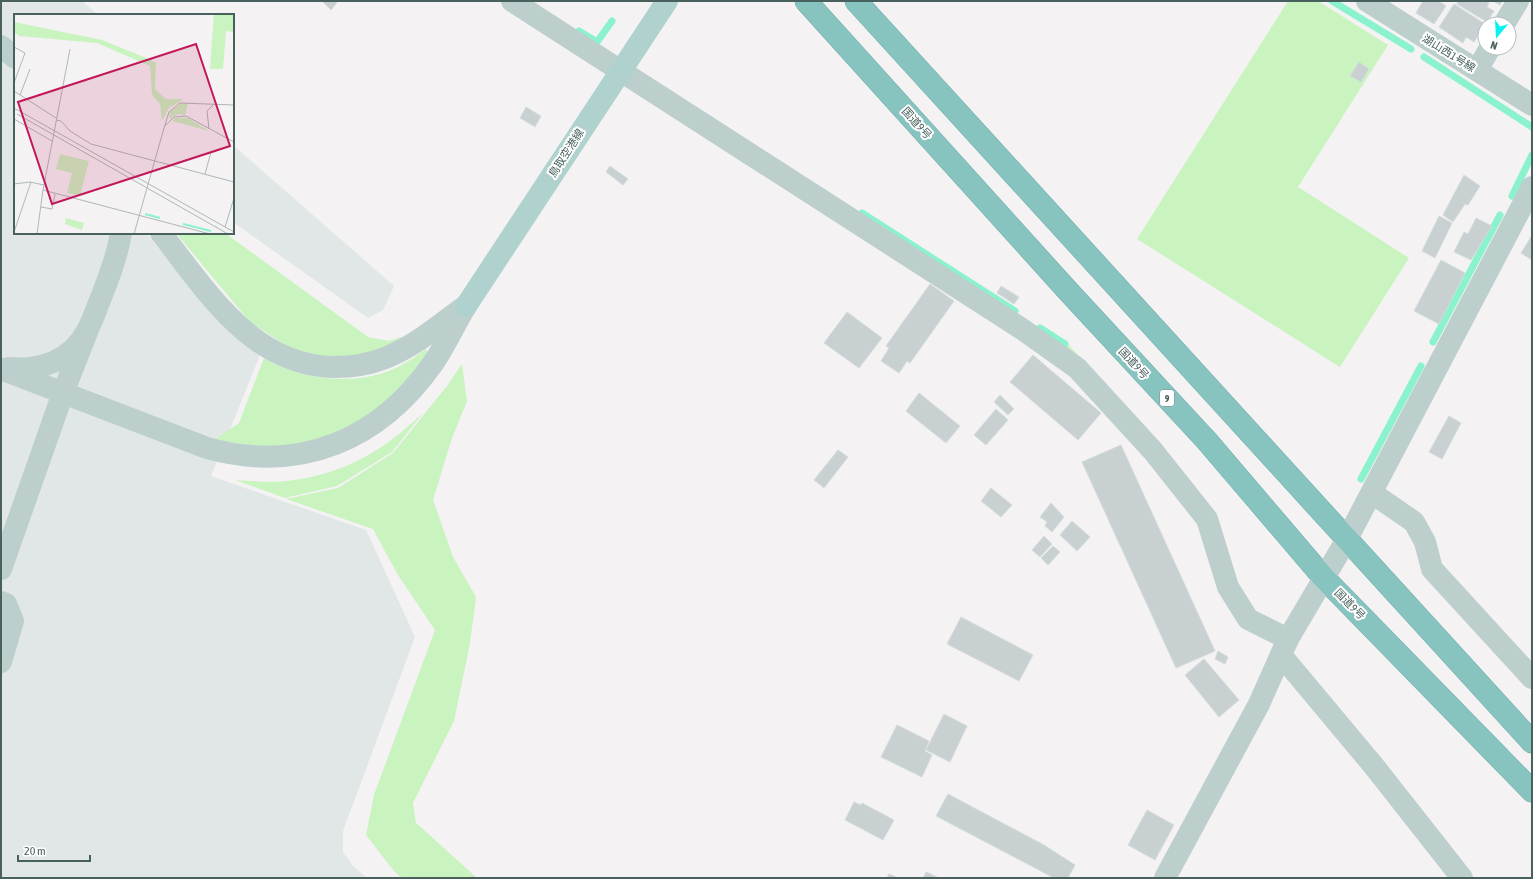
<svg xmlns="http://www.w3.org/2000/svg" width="1533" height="879" font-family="'Asap Condensed','Noto Sans JP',sans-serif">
<rect width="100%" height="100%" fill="#f4f2f3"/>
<!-- airport -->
<g fill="#e1e6e6">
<polygon points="1,1 82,1 98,15 15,15 15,233 146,233 213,314 260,355 211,476 366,530 415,637 343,831 343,852 354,867 367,878 1,878"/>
<polygon points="233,145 394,286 383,310 368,318 233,222"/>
</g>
<!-- green -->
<g fill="#c9f3bf">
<polygon points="1288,1 1318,1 1388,45 1298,187 1409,258 1340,367 1137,239"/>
<polygon points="176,233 225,233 368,337 389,341 401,337 401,340 379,350 349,357 320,356 293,350 250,322"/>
<polygon points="1039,325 1065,341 1078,355 1037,328"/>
<path d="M426,349L429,354L404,388L376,414L331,438L279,450L214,440L239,423L264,358C301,381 361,387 400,366C409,361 418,355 426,349Z"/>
<polygon points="462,364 467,401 452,438 433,500 453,557 476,597 470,643 454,721 413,803 416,823 477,878 402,878 394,871 366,835 374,795 435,630 398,575 373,529 286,499 338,488 393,453 447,386"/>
<path d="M423,413L392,452L337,486L285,498L235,480C252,481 270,483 287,481C344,474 382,452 423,413Z"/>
</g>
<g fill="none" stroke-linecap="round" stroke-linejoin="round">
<!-- stream -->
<g stroke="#8af2cc" stroke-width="7">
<polyline points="1332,1 1411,49"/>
<polyline points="579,31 597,42 612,21"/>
<polyline points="1424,57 1532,127"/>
<polyline points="1512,196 1532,155"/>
<polyline points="862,213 1015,311"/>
<polyline points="1040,328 1065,344"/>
<polyline points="1433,342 1500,215"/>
<polyline points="1361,479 1421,366"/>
</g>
</g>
<!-- building -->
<g fill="#c9d0d1" stroke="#d5dcdd">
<polygon points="322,1 338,1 331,10"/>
<polygon points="1423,1 1439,1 1446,6 1434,24 1416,13"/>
<polygon points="1458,1 1486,1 1489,3 1487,7 1494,11 1487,22 1457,4"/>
<polygon points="1493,1 1502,1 1500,5"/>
<polygon points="1454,4 1485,24 1474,42 1466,37 1463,43 1439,27"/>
<polygon points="1359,62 1369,69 1361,82 1350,76"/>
<polygon points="526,107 541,116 535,127 520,118"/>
<polygon points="610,166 628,179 623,185 606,172"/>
<polygon points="1464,175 1480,186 1468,205 1465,204 1453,222 1443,215"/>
<polygon points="1439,216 1452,223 1435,258 1422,251"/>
<polygon points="1476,218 1492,226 1471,260 1454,252 1464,232 1468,234"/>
<polygon points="1531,237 1532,237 1532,260 1521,253"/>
<polygon points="1441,260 1465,273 1439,324 1414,311"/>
<polygon points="930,284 954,301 910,363 907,361 899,373 881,361 889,348 886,346"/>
<polygon points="1001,286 1019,297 1014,304 997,293"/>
<polygon points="847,312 882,338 859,368 824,343"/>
<polygon points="1033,355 1101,413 1078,440 1010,382"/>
<polygon points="919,393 960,426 946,443 906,411"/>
<polygon points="1000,395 1014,409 1008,415 994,402"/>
<polygon points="996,409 1008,420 986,445 974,435"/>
<polygon points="1449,416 1461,423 1442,459 1429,452"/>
<polygon points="1121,445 1215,651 1176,668 1082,462"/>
<polygon points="838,450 848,457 824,488 814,480"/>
<polygon points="991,488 1012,505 1001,517 981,501"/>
<polygon points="1051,503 1064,517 1052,532 1045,526 1047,522 1040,517"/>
<polygon points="1072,521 1090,537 1077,551 1060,535"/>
<polygon points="1044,536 1052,544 1040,557 1032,550"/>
<polygon points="1053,546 1060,552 1048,565 1041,558"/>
<polygon points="961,617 1033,655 1019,681 947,644"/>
<polygon points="1218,651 1228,657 1225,664 1215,659"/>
<polygon points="1204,659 1239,700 1219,717 1185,675"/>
<polygon points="944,714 967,726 950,762 926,750"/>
<polygon points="897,725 929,741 925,751 932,755 922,777 881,757"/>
<polygon points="948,794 1044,845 1075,865 1068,878 1054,878 936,816"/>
<polygon points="854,802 861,805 862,803 894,820 883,840 845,820"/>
<polygon points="1147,810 1174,825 1155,860 1128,845"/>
<polygon points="926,872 939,878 923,878"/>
<polygon points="889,874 898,878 887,878"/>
</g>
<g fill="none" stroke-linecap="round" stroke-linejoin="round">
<defs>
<g id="highway">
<polyline points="806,1 1068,291 1207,441 1323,577 1532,791"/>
<polyline points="856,1 1532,742"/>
</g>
</defs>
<!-- highway casing -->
<use href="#highway" stroke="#72afac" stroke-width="23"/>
<!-- minor -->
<g stroke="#bccfcd" stroke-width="22">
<polyline points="512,1 1022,329 1077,368 1153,451 1207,519 1228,587 1248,619 1288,639"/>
<polyline points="1367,1 1532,105"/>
<polyline points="1504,24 1518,1"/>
<polyline points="1,46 15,58"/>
<polyline points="1477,70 1490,48"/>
<path d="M161,233C206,290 252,366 334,367C352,367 368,365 385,358C413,347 437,327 461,309"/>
<path d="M8,368C40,371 71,361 87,331C92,322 96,310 100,300C109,278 117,257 121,233"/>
<path d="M1,369L207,448C300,474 380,440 434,362C446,344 455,324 466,306"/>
<polyline points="1372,493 1414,522 1425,542 1432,569 1532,678"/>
<polyline points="1,569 63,393 87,332"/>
<polyline points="1,602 6,604 13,621 1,662"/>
<polyline points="1281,655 1373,765 1462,878"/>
<polyline points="1165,878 1259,704 1288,639 1347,539 1532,187"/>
</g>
<!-- major -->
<polyline stroke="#b0d2cf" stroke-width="22" points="466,306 667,1"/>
<!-- highway -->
<use href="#highway" stroke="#87c3bf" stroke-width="22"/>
</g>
<g text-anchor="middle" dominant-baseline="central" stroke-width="4" stroke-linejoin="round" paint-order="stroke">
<!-- shield labels -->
<rect fill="#fff" stroke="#7f908e" stroke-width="1" x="1160" y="390" width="14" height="16" rx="3"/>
<g font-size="10" font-weight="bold" fill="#48615e">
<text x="1167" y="398">9</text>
</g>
<!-- street labels -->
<g font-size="11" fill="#48615e" stroke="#fff">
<text transform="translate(1449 53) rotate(32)">湖山西1号線</text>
<text transform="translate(917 123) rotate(48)">国道9号</text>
<text transform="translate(566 153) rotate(-57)">鳥取空港線</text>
<text transform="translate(1134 363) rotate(47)">国道9号</text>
<text transform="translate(1350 604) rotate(45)">国道9号</text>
</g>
</g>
<!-- overview -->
<g transform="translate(14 14)">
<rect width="220" height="220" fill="#f4f2f3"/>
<path d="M200,0H220V18L212,17L209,55H196ZM0,8L88,26L137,46L142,49L141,75L152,85H170L155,94L148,107L146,90L138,81L136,52L83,29L5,22L0,18ZM174,89L171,101L164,100L155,105L156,98L166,90ZM161,104H174L195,117L158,107ZM46,140L75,147L66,182L53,179L58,159L42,155ZM52,204L70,209L68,216L51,210Z" fill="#c9f3bf"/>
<path fill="none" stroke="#8af2cc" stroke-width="2" d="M131,200L146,204M169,210L197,217"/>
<path fill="none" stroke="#afb8b7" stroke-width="1" d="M0,33L11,39L0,69M0,77L42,104M6,81L16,55M0,94L220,218M3,100L214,220M0,105L38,127M42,106L47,107L56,117L77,130L220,168M151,112L160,103L172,102L220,128M150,114L155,98L166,89L220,91M195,115L193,97L200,90M191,160L197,138M0,170L16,168L30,171L29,176L196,220M30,171L56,35M133,174L150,114M27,193L38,195L41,180M211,213L220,184M0,218L17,168M23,220L29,176M120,220L133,174"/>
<path fill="#c2185b" fill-opacity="0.15" stroke="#c2185b" stroke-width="2" d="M182,30L216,132L38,190L4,88Z"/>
<rect width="220" height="220" fill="none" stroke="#48615e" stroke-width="2"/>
</g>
<!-- border -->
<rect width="1533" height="879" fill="none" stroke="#48615e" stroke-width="4"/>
<!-- north arrow -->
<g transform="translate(1497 36) rotate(198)"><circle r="19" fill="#ffffff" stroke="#b6c0bf"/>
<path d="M0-3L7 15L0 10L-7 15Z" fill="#0ef2ef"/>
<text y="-6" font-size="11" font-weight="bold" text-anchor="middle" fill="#48615e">N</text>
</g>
<!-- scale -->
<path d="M18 855v6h72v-6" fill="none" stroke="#48615e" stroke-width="2"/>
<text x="24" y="855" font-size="12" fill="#48615e" stroke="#ffffff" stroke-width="3" paint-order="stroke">20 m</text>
</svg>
